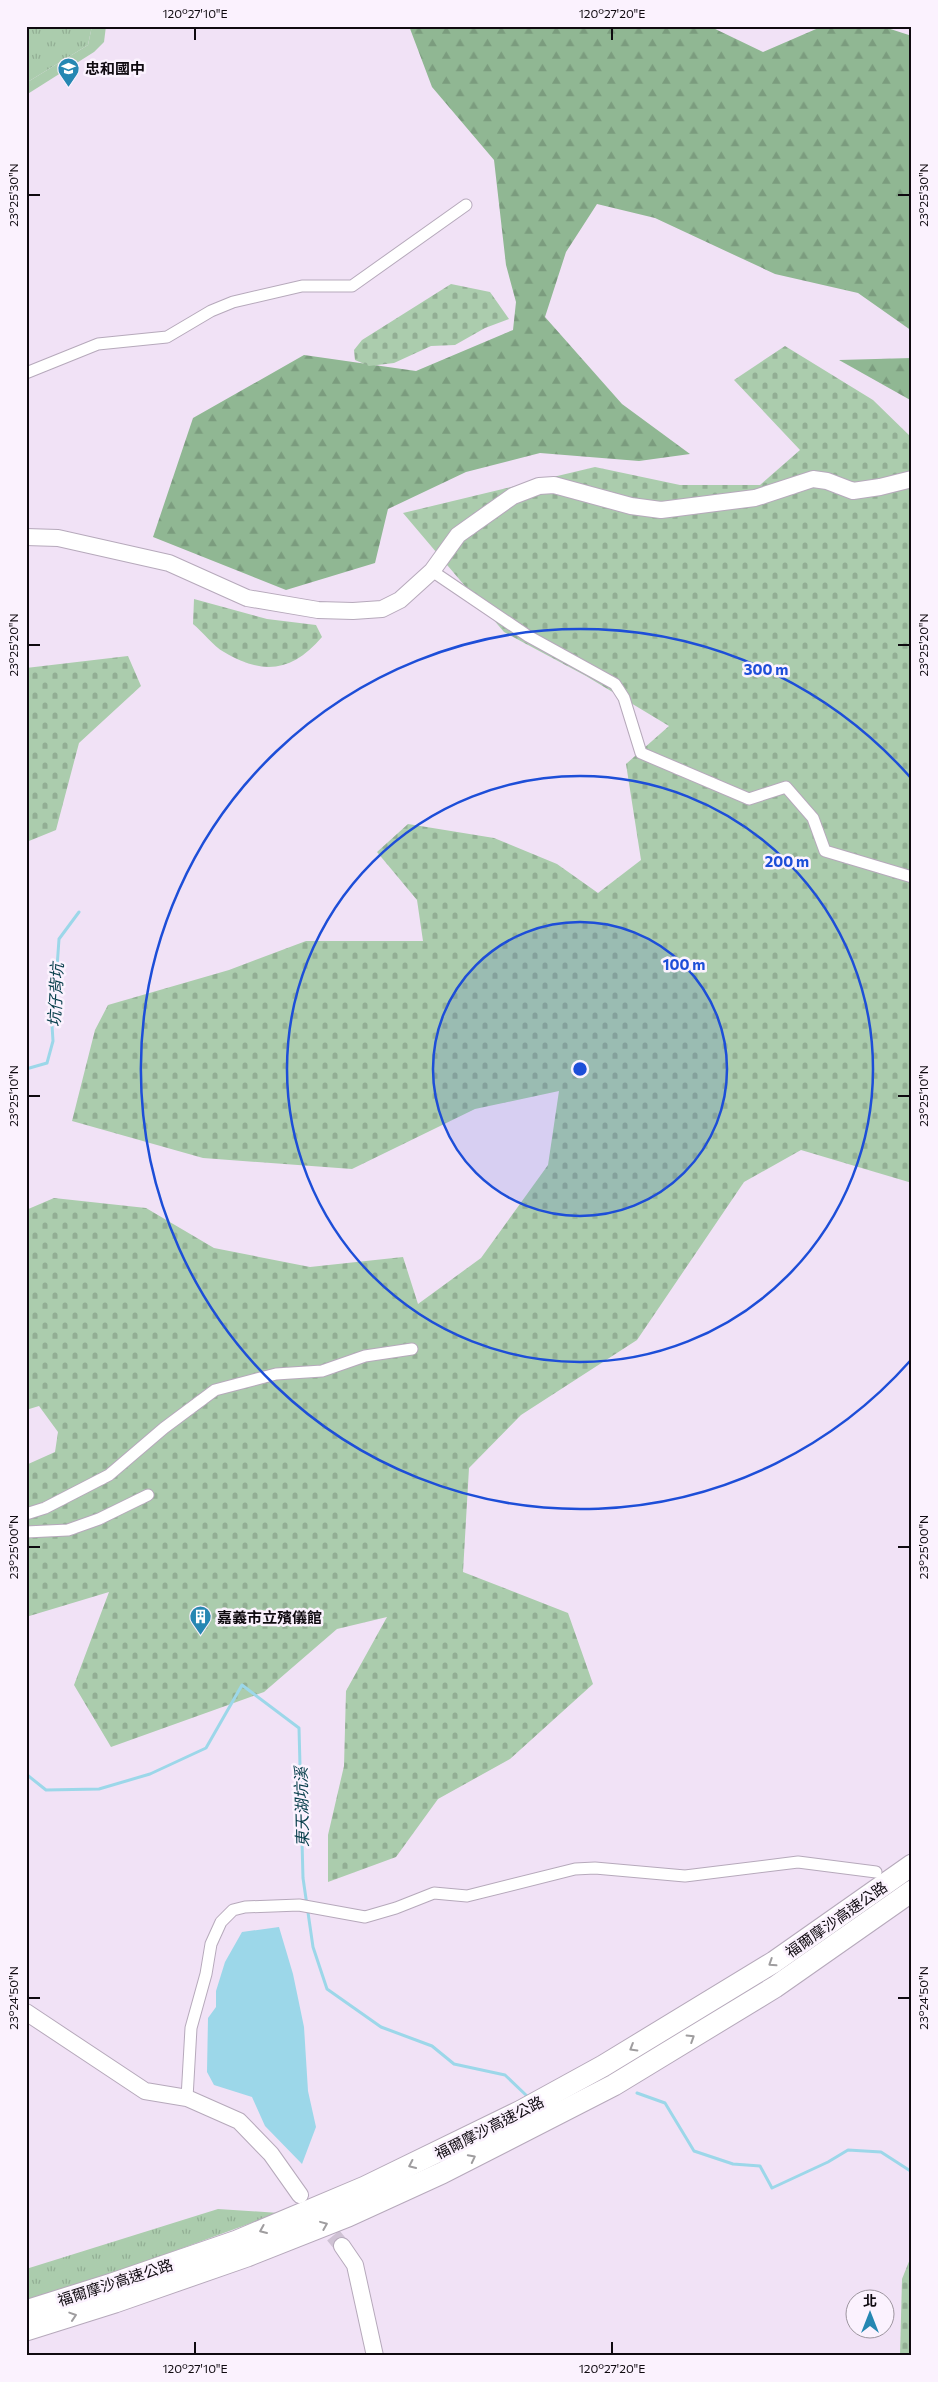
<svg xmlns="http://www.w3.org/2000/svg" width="938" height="2382" font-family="Commissioner,'Noto Sans TC',sans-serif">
<defs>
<pattern id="grass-tufts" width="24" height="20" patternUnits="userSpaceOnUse" patternTransform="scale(1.25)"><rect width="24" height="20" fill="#abccad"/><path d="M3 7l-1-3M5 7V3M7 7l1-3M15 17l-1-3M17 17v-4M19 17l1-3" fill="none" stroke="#92ae94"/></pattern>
<pattern id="forest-firs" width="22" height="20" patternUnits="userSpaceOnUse" patternTransform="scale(1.25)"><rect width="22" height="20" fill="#90b793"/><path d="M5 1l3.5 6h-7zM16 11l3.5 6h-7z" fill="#7b9c7e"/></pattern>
<pattern id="cemetery-stones" width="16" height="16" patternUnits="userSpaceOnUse" patternTransform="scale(1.25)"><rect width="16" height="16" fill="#abccad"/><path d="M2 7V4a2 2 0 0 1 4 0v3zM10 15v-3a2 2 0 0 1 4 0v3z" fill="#92ae94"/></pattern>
</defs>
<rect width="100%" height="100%" fill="#f1e2f6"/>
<!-- grass -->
<g fill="url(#grass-tufts)">
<polygon points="26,26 92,26 88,45 26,83"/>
<polygon points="218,2209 279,2213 125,2269 26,2300 26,2269"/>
</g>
<!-- forest -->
<g fill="url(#forest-firs)">
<polygon points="409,26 709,26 763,52 823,26 881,26 912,36 912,331 858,293 775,274 655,218 597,204 566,252 545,317 622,404 690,454 639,461 540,453 466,472 388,509 375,563 286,590 153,537 193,418 304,355 416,371 513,330 516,302 506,265 494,160 432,87"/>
<polygon points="912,358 912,401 839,360"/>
</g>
<!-- cemetery -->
<g fill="url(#cemetery-stones)">
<polygon points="451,284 490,292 509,319 485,328 455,345 431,346 394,363 369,366 355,360 354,350 362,340"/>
<polygon points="785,346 873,400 912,438 912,1183 801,1150 744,1182 637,1340 521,1415 469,1468 463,1572 568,1613 593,1684 510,1759 438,1799 396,1857 328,1882 328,1835 344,1766 346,1691 387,1617 337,1629 264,1692 111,1747 74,1685 109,1592 26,1617 26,1465 55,1452 58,1432 39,1406 26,1410 26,1210 54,1198 146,1208 214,1248 310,1267 403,1257 418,1304 481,1258 548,1165 559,1091 475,1109 352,1169 203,1158 72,1121 95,1030 108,1005 229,970 306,941 423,941 417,900 377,852 408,824 494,838 557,864 598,893 641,860 626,764 669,726 586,676 504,632 403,513 595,467 680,485 760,485 800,450 734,380"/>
<path d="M194,599L267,619L316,625L322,637C293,671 264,676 224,652C213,646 203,632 193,624Z"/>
<polygon points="128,656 141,686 79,743 56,830 29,841 26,839 26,668"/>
<polygon points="912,2254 912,2356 900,2356 902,2279"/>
</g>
<!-- park -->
<polygon fill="#abccad" points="92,26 106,26 104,42 94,52 26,95 26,83 88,45"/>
<!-- water -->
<polygon fill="#9cd7e9" points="279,1927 293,1974 304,2027 308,2091 316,2127 302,2164 265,2126 252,2097 214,2085 207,2072 208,2018 216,2007 216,1991 225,1962 242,1932"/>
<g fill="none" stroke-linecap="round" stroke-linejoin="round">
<!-- stream -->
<g stroke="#9cd7e9" stroke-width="3">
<polyline points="26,1069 47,1063 53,1041 51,1009 56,982 59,939 79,912"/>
<polyline points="26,1774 46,1790 99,1789 150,1774 206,1748 242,1685 299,1728 303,1878 313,1947 327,1989 381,2027 432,2046 454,2064 505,2075 527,2096"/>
<polyline points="637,2093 665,2103 694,2151 733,2164 760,2166 772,2188 828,2162 848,2150 881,2152 912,2172"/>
</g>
<!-- secondary-tunnel -->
<polyline stroke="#cfc2d4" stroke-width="16" stroke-dasharray="16 8" stroke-linecap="butt" points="318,2217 342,2246"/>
<defs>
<g id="street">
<polyline points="26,373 98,344 167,337 211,311 233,302 302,286 352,286 466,205"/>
<polyline points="432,571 528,636 615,684 624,698 641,753 749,799 786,787 813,818 825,851 912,877"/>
<polyline points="26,1514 45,1508 109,1475 164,1428 215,1390 276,1374 322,1371 365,1356 412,1349"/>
<polyline points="26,1532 68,1530 99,1519 148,1495"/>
<polyline points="187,2098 191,2028 206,1974 211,1944 221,1922 233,1910 245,1907 299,1905 365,1917 396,1908 434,1893 467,1896 575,1869 595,1868 685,1876 798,1862 876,1872"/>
</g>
<g id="secondary">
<polyline points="26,537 58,538 169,563 247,598 318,610 353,611 382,609 400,600 432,571 458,535 513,496 539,486 554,485 631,506 661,510 755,498 813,479 827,481 853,491 880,487 912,479"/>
<polyline points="26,2012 145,2091 187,2098 239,2121 271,2154 300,2195"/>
<polyline points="342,2246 355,2265 375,2356"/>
</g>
<g id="highway">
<polyline points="26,2311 112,2284 237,2241 365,2187 521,2111 603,2066 774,1962 912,1865"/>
<polyline points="26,2330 115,2302 247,2256 348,2216 442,2173 614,2085 775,1987 912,1891"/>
</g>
</defs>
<!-- street casing -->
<use href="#street" stroke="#b6a9bb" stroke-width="13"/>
<!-- secondary casing -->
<use href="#secondary" stroke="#b6a9bb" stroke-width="18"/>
<!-- highway casing -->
<use href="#highway" stroke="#b6a9bb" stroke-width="23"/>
<!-- street -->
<use href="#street" stroke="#fff" stroke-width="11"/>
<!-- secondary -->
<use href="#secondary" stroke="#fff" stroke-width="16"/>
<!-- highway -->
<use href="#highway" stroke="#fff" stroke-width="21"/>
</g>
<!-- one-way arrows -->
<defs><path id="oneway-chevron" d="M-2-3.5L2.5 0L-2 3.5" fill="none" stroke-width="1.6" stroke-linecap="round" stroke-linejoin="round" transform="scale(1.25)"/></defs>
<g stroke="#9f9d9f">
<use href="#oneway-chevron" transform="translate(772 1963) rotate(147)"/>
<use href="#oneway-chevron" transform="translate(691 2038) rotate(-32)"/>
<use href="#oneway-chevron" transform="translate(633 2048) rotate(149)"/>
<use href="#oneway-chevron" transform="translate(472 2158) rotate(-27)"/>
<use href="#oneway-chevron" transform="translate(412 2165) rotate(155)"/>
<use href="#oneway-chevron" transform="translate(324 2225) rotate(-22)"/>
<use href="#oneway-chevron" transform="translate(263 2230) rotate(157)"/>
<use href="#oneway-chevron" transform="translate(73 2316) rotate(-18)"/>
</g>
<!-- ticks -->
<path fill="none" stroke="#0f0a10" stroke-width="2" d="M195,28V40M612,28V40M28,195H40M898,195H910M28,645H40M898,645H910M28,1096H40M898,1096H910M28,1547H40M898,1547H910M28,1998H40M898,1998H910M195,2342V2354M612,2342V2354"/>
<!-- distance rings -->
<circle cx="580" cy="1069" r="147" fill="#1d4ed8" fill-opacity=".12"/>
<g fill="none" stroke="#1d4ed8" stroke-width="2.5">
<circle cx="580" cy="1069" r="147"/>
<circle cx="580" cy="1069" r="293"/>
<path d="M910 1361A440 440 0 1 1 910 777"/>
</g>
<!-- icons -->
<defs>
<symbol id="school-pin" viewBox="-11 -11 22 30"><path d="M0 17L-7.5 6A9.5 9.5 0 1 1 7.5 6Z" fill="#2687b2" stroke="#fbf2fe"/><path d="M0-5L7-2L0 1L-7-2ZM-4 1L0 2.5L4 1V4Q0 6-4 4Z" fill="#fff"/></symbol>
<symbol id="building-pin" viewBox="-11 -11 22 30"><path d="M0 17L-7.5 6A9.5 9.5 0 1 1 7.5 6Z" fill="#2687b2" stroke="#fbf2fe"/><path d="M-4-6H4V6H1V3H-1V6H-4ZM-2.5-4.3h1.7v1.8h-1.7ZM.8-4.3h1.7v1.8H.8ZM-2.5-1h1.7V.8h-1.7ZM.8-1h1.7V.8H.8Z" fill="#fff"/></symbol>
</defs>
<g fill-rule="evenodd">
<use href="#school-pin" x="56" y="56" width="25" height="34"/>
<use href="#building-pin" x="188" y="1604" width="25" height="34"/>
</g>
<g text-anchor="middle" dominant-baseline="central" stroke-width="5" stroke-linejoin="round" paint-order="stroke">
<!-- poi labels -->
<g font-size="15" font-weight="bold" fill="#0f0a10" stroke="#fbf2fe" text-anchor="start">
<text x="85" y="68">忠和國中</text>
<text x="217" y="1617">嘉義市立殯儀館</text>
</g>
<!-- street labels -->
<g font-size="15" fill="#0f0a10" stroke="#fbf2fe">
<text transform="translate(836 1919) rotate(-35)">福爾摩沙高速公路</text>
<text transform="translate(489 2127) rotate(-27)">福爾摩沙高速公路</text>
<text transform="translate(115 2282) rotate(-18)">福爾摩沙高速公路</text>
</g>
<!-- water labels -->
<g font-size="16" font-style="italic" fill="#073e4b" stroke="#fbf2fe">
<text transform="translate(55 995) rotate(-87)">坑仔背坑</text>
<text transform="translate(301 1807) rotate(-91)">東天湖坑溪</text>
</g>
</g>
<circle cx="580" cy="1069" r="8" fill="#1d4ed8" stroke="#fbf2fe" stroke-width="2.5"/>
<g font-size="15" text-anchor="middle" font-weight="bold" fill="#1d4ed8" stroke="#fbf2fe" stroke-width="5" stroke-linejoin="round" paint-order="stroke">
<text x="766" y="675">300 m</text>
<text x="787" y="867">200 m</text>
<text x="684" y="970">100 m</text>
</g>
<!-- border -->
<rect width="938" height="2382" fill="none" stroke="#fbf2fe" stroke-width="55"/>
<!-- north arrow -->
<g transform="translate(870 2314)"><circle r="24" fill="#fbf2fe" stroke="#9d959f"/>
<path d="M0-4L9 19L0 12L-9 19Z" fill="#2687b2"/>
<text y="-8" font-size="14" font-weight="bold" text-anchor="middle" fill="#0f0a10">北</text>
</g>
<rect x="28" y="28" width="882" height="2326" fill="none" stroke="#0f0a10" stroke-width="2"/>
<g font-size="12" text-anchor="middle" fill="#0f0a10">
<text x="195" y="18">120°27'10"E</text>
<text x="612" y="18">120°27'20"E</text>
<text transform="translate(14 195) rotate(-90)" y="4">23°25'30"N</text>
<text transform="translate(924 195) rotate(-90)" y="4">23°25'30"N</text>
<text transform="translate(14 645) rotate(-90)" y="4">23°25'20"N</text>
<text transform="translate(924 645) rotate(-90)" y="4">23°25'20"N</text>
<text transform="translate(14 1096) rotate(-90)" y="4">23°25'10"N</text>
<text transform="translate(924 1096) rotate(-90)" y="4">23°25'10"N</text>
<text transform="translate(14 1547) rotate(-90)" y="4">23°25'00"N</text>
<text transform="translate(924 1547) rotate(-90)" y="4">23°25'00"N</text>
<text transform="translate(14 1998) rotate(-90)" y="4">23°24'50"N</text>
<text transform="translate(924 1998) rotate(-90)" y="4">23°24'50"N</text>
<text x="195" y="2373">120°27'10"E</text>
<text x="612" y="2373">120°27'20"E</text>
</g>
</svg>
